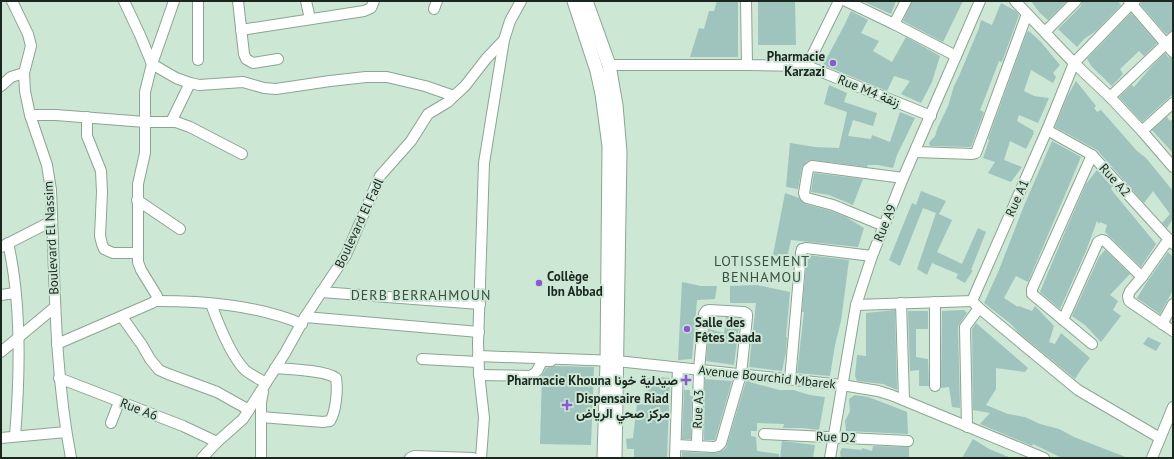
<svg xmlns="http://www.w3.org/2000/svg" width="1174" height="459" font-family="'PT Sans',Vazirmatn,sans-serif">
<rect width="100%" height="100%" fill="#cce7d4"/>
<!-- building -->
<g fill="#9fc3bd">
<polygon points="717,1 738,1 738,57 690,57 699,28 704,29 709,11 714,11"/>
<polygon points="758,1 795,1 796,45 758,45"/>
<polygon points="862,1 896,1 891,14"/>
<polygon points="912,1 963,1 943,42 903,21"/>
<polygon points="1031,1 1067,1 1048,20 1040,13"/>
<polygon points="1082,1 1118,1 1121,5 1096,31 1084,39 1077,47 1058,29 1081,6"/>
<polygon points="1143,1 1173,1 1173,31 1166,34 1140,4"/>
<polygon points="1001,3 1016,11 1019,15 1002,62 999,61 984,100 980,110 984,112 971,147 930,146 929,143 935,136 938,127 948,106 954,86 959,76 979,28 981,20 992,25"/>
<polygon points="851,11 868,20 861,33 879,41 873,51 892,62 906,37 940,56 932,82 921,103 901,94 910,81 894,76 887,91 823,65 845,24"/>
<polygon points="1131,13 1157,43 1144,56 1139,51 1120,69 1123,74 1112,86 1092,67 1087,59"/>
<polygon points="1029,31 1040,41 1060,65 1053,73 1056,77 1053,83 1031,70 1024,91 1034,96 1049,98 1038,123 1019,115 1017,121 1034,131 1033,133 1034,133 1026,149 1010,141 1004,160 1022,167 1011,182 988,173 995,162 983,158 989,140 988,139 1027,32"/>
<polygon points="1165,53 1168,57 1173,58 1173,94 1142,122 1119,97 1132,85 1134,87 1152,66"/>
<polygon points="1076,81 1096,106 1094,108 1097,112 1101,110 1137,151 1146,158 1173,191 1173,219 1167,228 1162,223 1170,214 1153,191 1144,203 1097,150 1055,127 1067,97"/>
<polygon points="829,85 847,93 844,102 877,113 873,126 853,120 848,136 871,139 872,135 890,142 900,112 915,118 897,155 893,168 878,165 868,165 867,167 812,160 808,161 802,167 798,189 786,187 790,143 815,147 839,148 847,112 824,104"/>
<polygon points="1167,117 1170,121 1173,119 1173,153 1152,130"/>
<polygon points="1052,141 1081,157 1028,282 1016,276 1004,298 1018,307 1019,306 1032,311 1035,306 1054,326 1049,342 1055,344 1061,333 1090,358 1082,368 1075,379 1018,332 1011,324 984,303 999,270 1023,208"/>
<polygon points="1097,170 1112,187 1111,189 1114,193 1156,244 1141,267 1105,232 1107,225 1100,222 1099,224 1097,221 1086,251 1060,309 1040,292 1065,232 1086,184"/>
<polygon points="814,173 863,179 853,205 829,195 811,192"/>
<polygon points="921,191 946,201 939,214 952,220 937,252 962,264 978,228 986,232 971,270 973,270 965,283 956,278 958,274 932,263 927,275 917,269 936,213 923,208 900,266 889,260 912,203 916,205"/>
<polygon points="785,193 799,198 805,204 831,211 846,217 864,228 858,247 791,240 787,258 773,255"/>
<polygon points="1105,250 1130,274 1110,295 1118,301 1113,310 1121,316 1101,342 1085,325 1072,316 1099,257"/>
<polygon points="1168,252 1173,257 1173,290 1160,314 1137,298 1147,282"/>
<polygon points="807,255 849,260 841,321 835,345 830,376 797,373 804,312 802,312"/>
<polygon points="682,282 701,286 717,286 715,299 697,300 692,359 678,360"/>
<polygon points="757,285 790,292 786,337 787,337 786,352 782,371 749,367 756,303 730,303 730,286"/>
<polygon points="895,310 897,390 883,384 857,381 855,376 857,355 866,356 866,313"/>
<polygon points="964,310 967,313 960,323 958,327 960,408 952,407 949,387 941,388 942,311"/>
<polygon points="908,311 928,311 928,329 916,329 916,357 928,359 929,386 919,386 919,370 910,371"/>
<polygon points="726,317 740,318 734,365 706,361 709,329 724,333"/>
<polygon points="976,323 1028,368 1025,372 996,368 996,389 986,405 1008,414 1025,417 1040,424 1059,429 1074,437 1128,458 1062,458 1033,444 1032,446 980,424 990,413 973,410 972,329"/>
<polygon points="1148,337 1161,343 1156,351 1143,344"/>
<polygon points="555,366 594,367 591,445 540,444 542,375 546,368"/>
<polygon points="660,377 670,378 667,458 634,458 634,449 627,449 626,439 633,438 637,404 648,405 647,378"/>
<polygon points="705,379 732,381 715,440 704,440"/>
<polygon points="746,381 779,390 793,390 810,395 825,397 819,430 802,428 783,428 784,424 757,423 757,431 751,431 751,436 756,437 757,451 779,454 779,458 682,458 682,452 714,453 720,452 726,448"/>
<polygon points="684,390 690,390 690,396 692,396 691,439 682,439"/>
<polygon points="855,395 868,397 892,406 907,412 908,434 846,431 845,421 850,411 849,399"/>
<polygon points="973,439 989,449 1011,458 962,458"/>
<polygon points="782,441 815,445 813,458 780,458"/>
<polygon points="873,446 909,447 909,458 841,458 840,452 842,448 862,450 862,448 872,451"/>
</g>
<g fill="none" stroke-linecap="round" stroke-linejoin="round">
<defs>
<g id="minor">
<path d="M12,1L28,34L31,46L24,73L25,91L30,115L47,165L51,190C55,280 54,369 71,458"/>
<polyline points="124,1 140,35 152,64 176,78 190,83 199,85 243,82 264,88 276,89 330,81 366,77 387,77 425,86 454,96"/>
<polyline points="238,1 244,54 246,59 253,63 278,59"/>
<polyline points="306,1 310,19"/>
<polyline points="746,1 747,65 807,66 931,116"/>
<polyline points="846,1 894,24 956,56"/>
<polyline points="1015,1 1074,63 1110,97 1142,131 1173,167"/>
<polyline points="1129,1 1173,52"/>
<polyline points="434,9 437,1"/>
<polyline points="894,24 906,1"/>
<polyline points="241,30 364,11 371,8 374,1"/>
<polyline points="1045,32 1076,1"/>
<polyline points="198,60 198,1"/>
<polyline points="609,65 747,65"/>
<polyline points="807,66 839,1"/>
<polyline points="1,86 11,77 24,73"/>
<polyline points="1110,97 1173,37"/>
<polyline points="30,115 56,115 145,122 176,122 190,127 242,154"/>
<polyline points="87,117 87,136 101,171 102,192 100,236 102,244 104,249 113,253 137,253"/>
<polyline points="171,122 190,83"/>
<polyline points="1047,130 1092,155 1173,244"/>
<polyline points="1142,131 1173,103"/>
<polyline points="916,152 972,154 976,153 1027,14"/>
<polyline points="137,200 180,229"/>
<polyline points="884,226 833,205 807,198 805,196 804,193 808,169 812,166 903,178"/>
<polyline points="1169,239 1142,277 1130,291 1128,296 1129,301 1173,331"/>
<path d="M8,243C22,304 20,375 15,436"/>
<polyline points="1,247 52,221"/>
<polyline points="321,292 480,304"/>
<polyline points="1,295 15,293"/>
<path d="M156,301C205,301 256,305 302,324"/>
<polyline points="972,301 979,308 1078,390 1160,438"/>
<polyline points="901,303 904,400"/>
<path d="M211,304C218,323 231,356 245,370C251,375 259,379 266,383"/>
<polyline points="856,305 972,301 1047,130 1074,63 1131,4 1135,1"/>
<polyline points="122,317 142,345 150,359 159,370 168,374 217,392 249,410"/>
<polyline points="305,317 479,332"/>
<polyline points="1063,320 1098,242 1102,240 1105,241 1142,277"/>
<polyline points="1162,324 1173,304"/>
<path d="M57,344L152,303C155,301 157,300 157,296L141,270L138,262V184L145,153V92L152,64L174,1"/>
<polyline points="1092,344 1032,294 1032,289 1092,155"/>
<polyline points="1,352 55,307"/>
<polyline points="478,356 617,361 842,385 878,391 891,395 1044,458"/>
<polyline points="422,359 478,362"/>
<polyline points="479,375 531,376 537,371 542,361 551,361"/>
<polyline points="59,378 183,426 217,442"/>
<polyline points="790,380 801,253 802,249 806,248 872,256"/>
<polyline points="935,386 935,302"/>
<path d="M261,417L323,422L330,421C336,412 338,389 336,378C325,370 289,369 275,368"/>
<polyline points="111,423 119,402"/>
<polyline points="967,427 965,327 979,308"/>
<polyline points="764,434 908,441"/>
<polyline points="1,438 66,432"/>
<polyline points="676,445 714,447 718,446 721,443 741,374 747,317 747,314 744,312 709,310 706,311 704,314 699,370 697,446"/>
<polyline points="202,458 217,442 243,419 285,353 305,317 346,255 380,176 411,141 428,114 448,102 454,96 465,86 486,59 504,40"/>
<polyline points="261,458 261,402 263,392"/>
<polyline points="410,458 414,456 473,458"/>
<polyline points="481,458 484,418 479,373 478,344 484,163 504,40 510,21 521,1"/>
<polyline points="675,458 678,368"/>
<polyline points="830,458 856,305 872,256 903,178 980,1"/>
<polyline points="1152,458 1173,407"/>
</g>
<g id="major">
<polyline points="574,1 597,71 602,94 609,146 607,363 604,458"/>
<polyline points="586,1 609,65 616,105 620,152 615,458"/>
</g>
</defs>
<!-- minor casing -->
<use href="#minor" stroke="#8ba593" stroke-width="12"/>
<!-- major casing -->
<use href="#major" stroke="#8ba593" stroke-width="15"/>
<!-- minor -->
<use href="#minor" stroke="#fff" stroke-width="10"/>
<!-- major -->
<use href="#major" stroke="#fff" stroke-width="13"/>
</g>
<!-- markers -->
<g fill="#8b59d2" stroke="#cce7d4" stroke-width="1.5">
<circle cx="833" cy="63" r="4"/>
<circle cx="539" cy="283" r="4"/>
<circle cx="687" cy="329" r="4"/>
<path d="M684 374h4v4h4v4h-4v4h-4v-4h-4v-4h4z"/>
<path d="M565 399h4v4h4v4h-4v4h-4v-4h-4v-4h4z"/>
</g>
<g text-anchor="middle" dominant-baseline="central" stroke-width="4" stroke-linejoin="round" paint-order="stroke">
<!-- poi labels -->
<g font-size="13" font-weight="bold" fill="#1b261f" stroke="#cce7d4" text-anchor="start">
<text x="825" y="56" text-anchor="end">Pharmacie<tspan x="825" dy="15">Karzazi</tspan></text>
<text x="547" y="276">Collège<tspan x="547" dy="15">Ibn Abbad</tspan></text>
<text x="695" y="322">Salle des<tspan x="695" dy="15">Fêtes Saada</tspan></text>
<text x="678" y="380" text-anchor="end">Pharmacie Khouna صيدلية خونا</text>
<text x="576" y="398">Dispensaire Riad<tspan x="576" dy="15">مركز صحي الرياض</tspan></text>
</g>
<!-- street labels -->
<g font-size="13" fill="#1b261f" stroke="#cce7d4">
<text transform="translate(869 91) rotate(22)">Rue M4 زنقة</text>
<text transform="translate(1115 180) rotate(48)">Rue A2</text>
<text transform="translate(1017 198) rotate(-66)">Rue A1</text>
<text transform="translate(359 223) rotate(-65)">Boulevard El Fadl</text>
<text transform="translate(885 223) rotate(-68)">Rue A9</text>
<text transform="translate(51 238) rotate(-93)">Boulevard El Nassim</text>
<text transform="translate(767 377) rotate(6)">Avenue Bourchid Mbarek</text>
<text transform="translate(139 409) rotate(21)">Rue A6</text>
<text transform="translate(698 409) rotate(-88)">Rue A3</text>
<text transform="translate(836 437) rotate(2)">Rue D2</text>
</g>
<!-- neighbourhood labels -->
<g font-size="14" letter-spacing="1" fill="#385040" stroke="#cce7d4">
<text x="762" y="261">LOTISSEMENT<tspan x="762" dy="16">BENHAMOU</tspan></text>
<text x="421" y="295">DERB BERRAHMOUN</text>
</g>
</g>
<!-- border -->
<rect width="1174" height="459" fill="none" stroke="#1b261f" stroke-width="4"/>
</svg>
